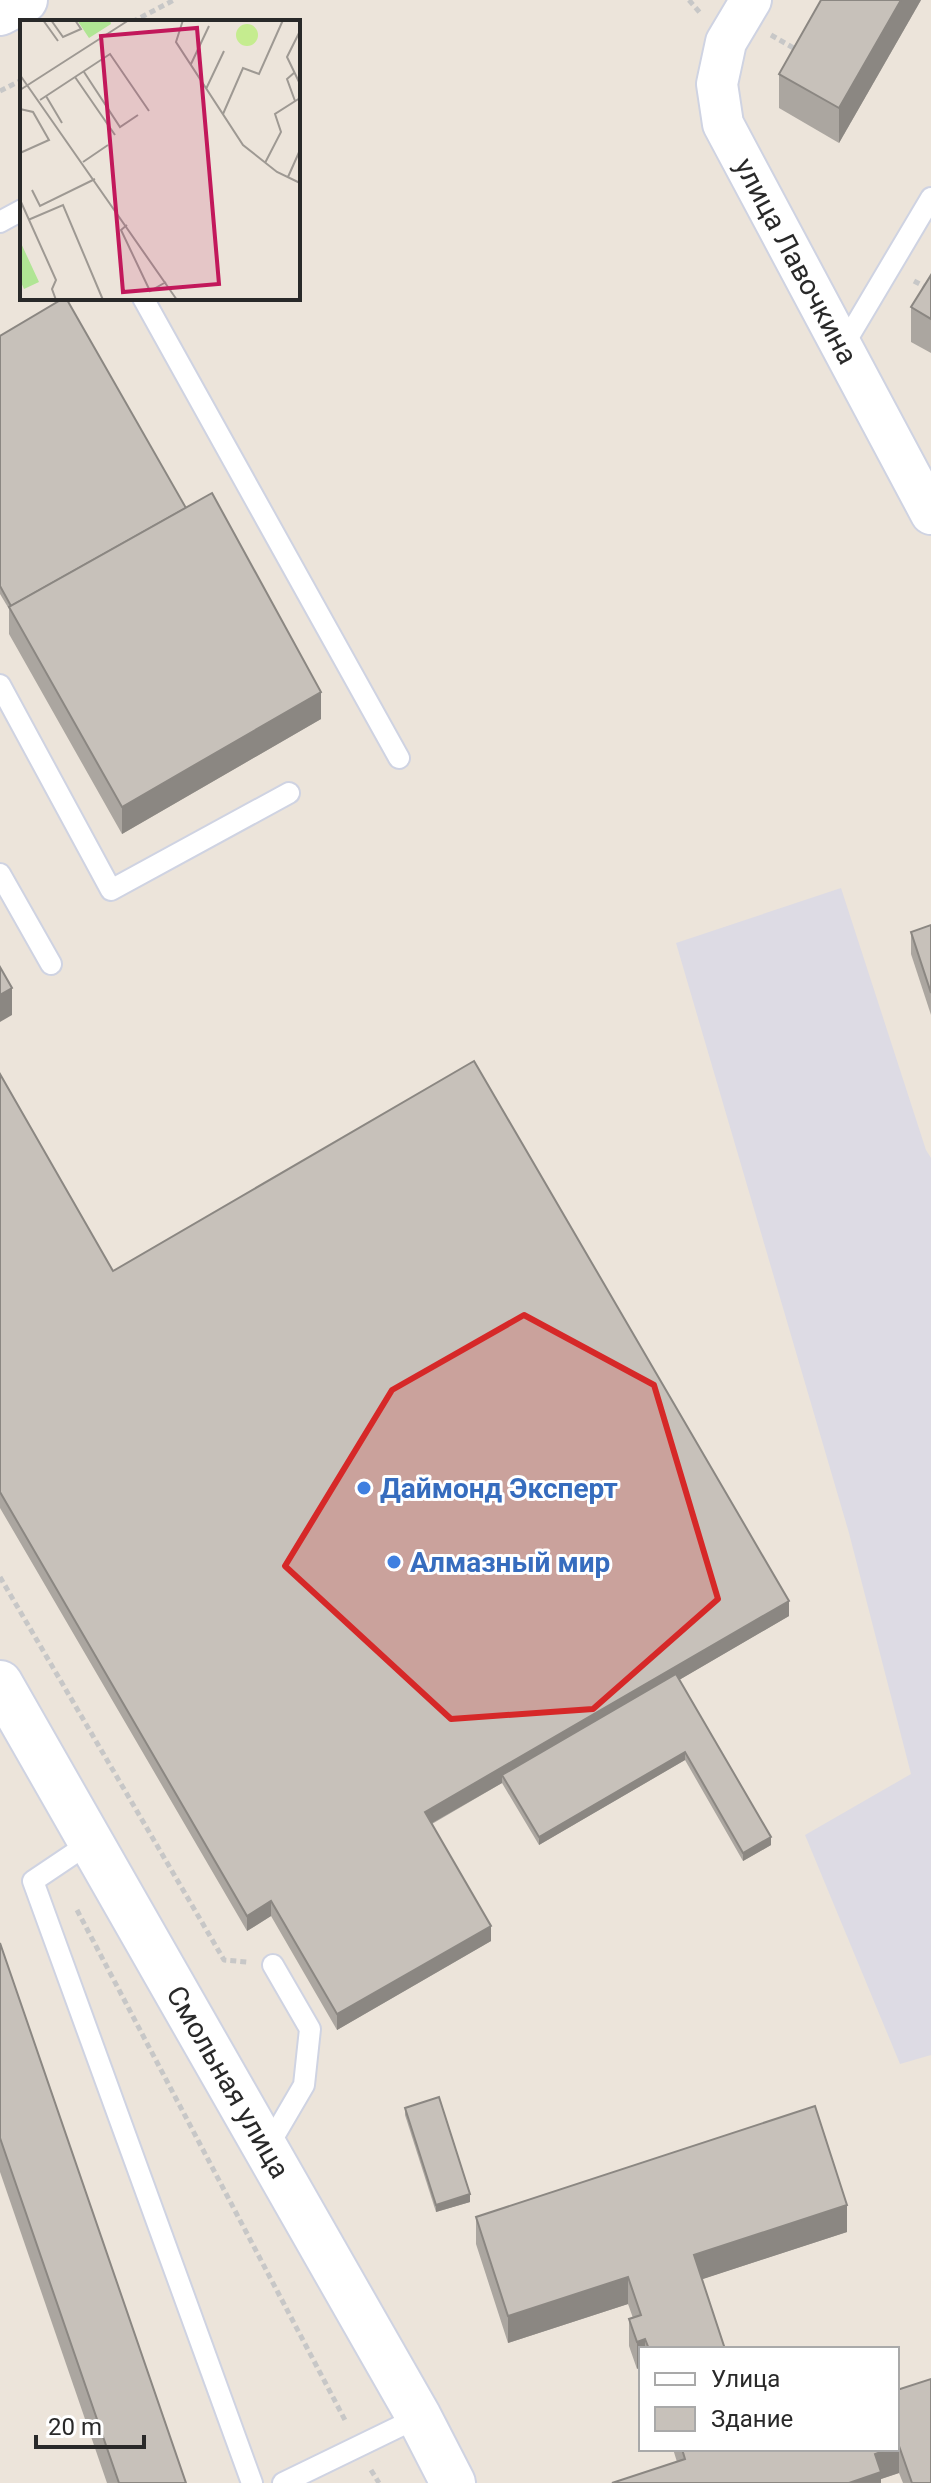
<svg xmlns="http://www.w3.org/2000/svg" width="931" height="2483" font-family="Roboto,sans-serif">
<rect width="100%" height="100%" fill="#ece4da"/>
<!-- industrial -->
<polygon fill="#dddbe4" points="841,888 926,1150 931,1158 931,2055 900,2064 805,1835 911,1774 849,1533 676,943"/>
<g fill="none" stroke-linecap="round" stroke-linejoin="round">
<defs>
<g id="lane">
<polyline points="0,222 22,210"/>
<polyline points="143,298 399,758"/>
<polyline points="842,348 931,198"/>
<polyline points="0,685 111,890 289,793"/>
<polyline points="0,874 51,964"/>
<polyline points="91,1842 33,1881 252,2483"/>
<polyline points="266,2150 304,2085 310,2029 273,1965"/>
<polyline points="283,2483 419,2417"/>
</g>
<polyline id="street" points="751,0 726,42 717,84 723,124 931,514"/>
<g id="secondary">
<polyline points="0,13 25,0"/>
<polyline points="0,1683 419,2417 453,2483"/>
</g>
</defs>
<!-- lane casing -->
<use href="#lane" stroke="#cfd3e2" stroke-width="24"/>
<!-- street casing -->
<use href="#street" stroke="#cfd3e2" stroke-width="44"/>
<!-- secondary casing -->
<use href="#secondary" stroke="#cfd3e2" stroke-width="48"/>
<!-- path -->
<g stroke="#c7c7c7" stroke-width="5" stroke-dasharray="6 4" stroke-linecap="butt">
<polyline points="689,0 701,14"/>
<polyline points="132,22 174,0"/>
<polyline points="771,35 797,50"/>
<polyline points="0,91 22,80"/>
<polyline points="914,281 931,290"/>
<polyline points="0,1577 224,1960 247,1962"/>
<polyline points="77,1910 346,2422"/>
<polyline points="371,2470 379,2483"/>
</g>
<!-- lane -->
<use href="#lane" stroke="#fff" stroke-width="20"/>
<!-- street -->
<use href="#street" stroke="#fff" stroke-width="40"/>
<!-- secondary -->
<use href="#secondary" stroke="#fff" stroke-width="44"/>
</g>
<!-- wall -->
<g fill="#aba6a0">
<polygon points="921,0 839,143 779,108 779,74"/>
<polygon points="931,275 931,353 911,342 911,307"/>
<polygon points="0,336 186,508 321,719 122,834 9,634 9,609 0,594"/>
<polygon points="931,925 931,1015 911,954 911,932"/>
<polygon points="0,1074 113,1271 789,1616 679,1680 771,1845 743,1861 685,1760 539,1845 502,1783 432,1824 491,1941 337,2030 271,1916 247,1931 0,1508"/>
<polygon points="0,1943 186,2483 107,2483 0,2172"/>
<polygon points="405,2108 470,2202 436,2212 405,2115"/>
<polygon points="476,2217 847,2232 702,2279 725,2349 641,2349 637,2369 629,2346 629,2319 633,2318 628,2304 508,2343 476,2244"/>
<polygon points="897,2390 931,2483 903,2483 899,2473 881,2479 881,2483 677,2462 673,2449 897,2449"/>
</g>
<!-- shaded-wall -->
<g fill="#8b8782">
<polygon points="901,0 921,0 839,143 839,108"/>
<polygon points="321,692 321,719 122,834 122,807"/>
<polygon points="12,988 12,1015 0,1022 0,995"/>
<polygon points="789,1601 789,1616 506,1781 502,1775 502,1783 425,1827 425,1812"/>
<polygon points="685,1752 685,1760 539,1845 539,1837"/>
<polygon points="771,1837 771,1845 743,1861 743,1853"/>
<polygon points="271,1901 271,1916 247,1931 247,1916"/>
<polygon points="491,1926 491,1941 337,2030 337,2014"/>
<polygon points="470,2194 470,2202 436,2212 436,2205"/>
<polygon points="847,2205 847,2232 694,2282 694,2255"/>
<polygon points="628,2277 628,2304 508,2343 508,2316"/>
<polygon points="645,2339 645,2349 641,2349 641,2367 637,2369 637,2342"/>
<polygon points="897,2446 899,2446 899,2473 881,2479 881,2483 849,2483 875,2454 889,2449 897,2449"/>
</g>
<!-- building -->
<g fill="#c7c1ba" stroke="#8b8782" stroke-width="2">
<polygon points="821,0 901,0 839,108 779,74"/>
<polygon points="931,275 931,319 911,307"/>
<polygon points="64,298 66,298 186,508 11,606 0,586 0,336"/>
<polygon points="212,493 321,692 122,807 9,607"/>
<polygon points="931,925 931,993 911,932"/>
<polygon points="0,967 12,988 0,995"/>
<polygon points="474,1061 789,1601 425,1812 491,1926 337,2014 271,1901 247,1916 0,1492 0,1074 113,1271"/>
<polygon points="676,1674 771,1837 743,1853 685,1752 539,1837 502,1775"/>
<polygon points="0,1943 186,2483 119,2483 0,2138"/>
<polygon points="439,2097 470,2194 436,2205 405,2108"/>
<polygon points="815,2106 847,2205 694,2255 725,2349 649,2349 645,2339 637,2342 629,2319 641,2315 628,2277 508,2316 476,2217"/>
<polygon points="931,2379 931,2483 912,2483 899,2446 897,2446 897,2390"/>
<polygon points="682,2449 889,2449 875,2454 881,2472 849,2483 612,2483 685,2459"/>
</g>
<!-- marked area -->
<path fill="#d62828" fill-opacity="0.2" stroke="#d62828" stroke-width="6" stroke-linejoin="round" d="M524,1315L654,1385L718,1599L593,1709L451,1719L285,1566L392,1390Z"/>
<!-- markers -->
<g fill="#3f7fe0" stroke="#fff" stroke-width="3">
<circle cx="364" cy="1488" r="8"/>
<circle cx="394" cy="1562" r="8"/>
</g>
<g text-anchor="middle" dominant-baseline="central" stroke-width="6" stroke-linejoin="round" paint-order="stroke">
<!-- street labels -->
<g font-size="28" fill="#292929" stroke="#fff">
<text transform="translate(796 261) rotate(62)">улица Лавочкина</text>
<text transform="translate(228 2082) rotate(60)">Смольная улица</text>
</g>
<!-- shop labels -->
<g font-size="28" font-weight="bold" fill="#366cbe" stroke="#fff" text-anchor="start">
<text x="380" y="1488">Даймонд Эксперт</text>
<text x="410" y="1562">Алмазный мир</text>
</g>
</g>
<!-- overview -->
<g transform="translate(20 20)">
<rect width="280" height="280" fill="#ece4da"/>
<path d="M57,0H90L91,4L69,18ZM0,221L19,262L4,269L0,260Z" fill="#b0e594"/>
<path d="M216 15a11 11 0 1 1 22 0a11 11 0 1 1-22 0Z" fill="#c5ec8f"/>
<path fill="none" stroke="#9e9993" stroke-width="2" d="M23,0L38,21M31,0L43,17L61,9L55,0M163,0L156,22L223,125L257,152L280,163M280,11L267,37L280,64M171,44L189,6M64,52L100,107L118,95M275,52L267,59L275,81M0,55L157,280M55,57L95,115M186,69L204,31M0,70L109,0M26,76L42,103M20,80L90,34L129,91M0,89L13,92L29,120L0,133M203,94L223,48L239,54L263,0M63,142L88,125M245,143L261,112L255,94L280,78M268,157L280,130M12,170L20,186L75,159M1,182L36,260L32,269L36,280M8,200L43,185L83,280M107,205L101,210L130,271L146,262"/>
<path fill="#c2185b" fill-opacity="0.15" stroke="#c2185b" stroke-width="4" d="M177,8L199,264L103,272L81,16Z"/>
<rect width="280" height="280" fill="none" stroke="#292929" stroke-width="4"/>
</g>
<!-- legend -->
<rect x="639" y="2347" width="260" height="104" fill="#ffffff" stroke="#a9a9a9" stroke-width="2"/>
<rect x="655" y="2373" width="40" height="12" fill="#ffffff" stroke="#a9a9a9" stroke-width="2"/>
<text x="711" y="2387" font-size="24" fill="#292929">Улица</text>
<rect x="655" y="2407" width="40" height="24" fill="#c7c1ba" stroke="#a9a9a9" stroke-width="2"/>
<text x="711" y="2427" font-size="24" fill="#292929">Здание</text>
<!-- scale -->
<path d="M36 2435v12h108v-12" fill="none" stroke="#292929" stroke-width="4"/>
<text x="48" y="2435" font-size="24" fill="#292929" stroke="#ffffff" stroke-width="6" paint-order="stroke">20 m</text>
</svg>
